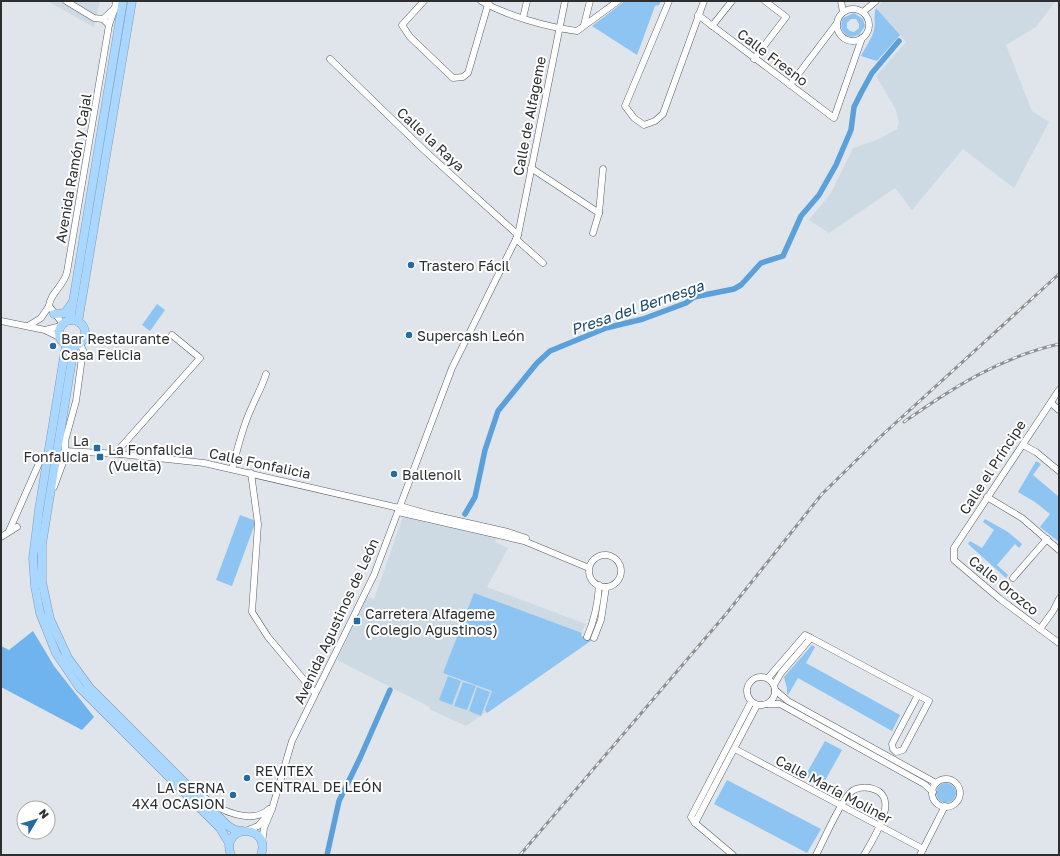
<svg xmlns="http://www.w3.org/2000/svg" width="1060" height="856" font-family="'Golos Text',sans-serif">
<rect width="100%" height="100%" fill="#dfe5ea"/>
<!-- built -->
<g fill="#cedae3">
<polygon points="47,1 100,1 94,27"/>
<polygon points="883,1 1056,1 1036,27 1006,45 1032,111 1049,122 1014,188 963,149 912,210 895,188 829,233 809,220 831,193 853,148 879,139 897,129 899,122 895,108 876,76 906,42 876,8"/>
<polygon points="403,517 497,538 495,542 508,548 487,587 586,624 580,635 592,640 466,726 429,709 430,707 337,660 367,597 374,599"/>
</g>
<!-- green -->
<g fill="#8ec4f2" fill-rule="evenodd">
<polygon points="625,1 661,1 659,5 655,6 637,55 592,26"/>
<path d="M876,8L900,35L877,61L861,56C865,47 872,39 874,30C876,22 873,16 876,8Z"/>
<path d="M854,13L863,19L865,26L859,35L851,37C842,34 839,27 843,18ZM851,19H856L859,24V28L854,32L850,31L847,28V23Z"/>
<polygon points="157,304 165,310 150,331 142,325"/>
<polygon points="1036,461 1041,464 1033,475 1059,497 1059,542 1040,527 1050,514 1035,502 1018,492"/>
<polygon points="240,515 256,521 232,586 216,580"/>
<polygon points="985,519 1008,532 1022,544 1019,548 1015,544 997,565 1008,575 1006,578 968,544 970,541 982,548 994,530 983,522"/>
<polygon points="474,593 582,633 581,636 592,640 487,713 485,710 492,691 443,673"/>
<polygon points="812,645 815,647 806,663 900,715 892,731 798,678 788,695 787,694 787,688 784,677"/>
<polygon points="448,676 461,681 452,705 439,700"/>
<polygon points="463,682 476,686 467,710 454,706"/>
<polygon points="477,687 490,692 481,716 469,711"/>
<polygon points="825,741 842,750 822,786 805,776"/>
<polygon points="727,780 821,829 807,853 714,804"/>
<circle cx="946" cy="793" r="10"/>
</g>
<!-- forest -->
<polygon fill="#6fb4ee" points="33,631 54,666 94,717 82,730 1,687 1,646 9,650"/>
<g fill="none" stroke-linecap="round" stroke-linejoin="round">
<!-- canal -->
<g stroke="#5ca0d9" stroke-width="5.5">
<polyline points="465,514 475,497 485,450 498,411 537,363 550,351 606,328 643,319 686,303 694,297 734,289 741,285 761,263 783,256 801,216 819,195 836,165 851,130 854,107 861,93 872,73 899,41"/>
<polyline points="327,855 339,801 360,758 390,690"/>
</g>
<defs>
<g id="minor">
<polyline points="66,1 94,18 103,19 109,25"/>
<polyline points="424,1 402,25 410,37 453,78 463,77 468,73 489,1"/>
<path d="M481,1C507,16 547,27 577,31L618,1"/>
<polyline points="669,1 625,106 634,118 644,125 655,121 663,114 704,1"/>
<polyline points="841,1 843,12"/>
<circle cx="853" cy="25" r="16"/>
<polyline points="863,12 876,1"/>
<polyline points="698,15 834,118 862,38"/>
<polyline points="523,18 527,1"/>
<polyline points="103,19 115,8 116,1"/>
<polyline points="584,25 590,1"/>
<polyline points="712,26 732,1"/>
<polyline points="330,59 425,151 518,235"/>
<polyline points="754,59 786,17 765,1"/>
<polyline points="790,85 837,23"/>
<polyline points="531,168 599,213"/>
<polyline points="593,233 599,213 603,169"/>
<polyline points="516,239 543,263"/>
<polyline points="1,321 45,330 59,337"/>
<path d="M63,324L49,306C50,293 64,286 67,272L109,25L115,8"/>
<polyline points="28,326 41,318 49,306"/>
<polyline points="45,330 61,326"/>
<polyline points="1059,390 954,548 954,560 1000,599 1059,643"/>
<polyline points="1051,403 1059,410"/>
<polyline points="1023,445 1036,452 1059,471"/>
<polyline points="65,451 120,454 204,463 399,508"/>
<polyline points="120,454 121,447 200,358 172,335"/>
<path d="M232,469C238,448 242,428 251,409C256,397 262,387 266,374"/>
<polyline points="251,473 258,524 252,612 268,637 315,693"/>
<polyline points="54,487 65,457 65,441 76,401 83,350 80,344"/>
<polyline points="987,497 1022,518 1059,550"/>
<polyline points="400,506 428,514 508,532 526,538"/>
<polyline points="398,512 524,541 589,568"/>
<polyline points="9,531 40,461"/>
<polyline points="1,537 17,527"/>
<circle cx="605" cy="571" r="16"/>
<polyline points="1013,578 1047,539"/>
<polyline points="1040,629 1053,611 1059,599"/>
<path d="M587,637C595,619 598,604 599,585"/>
<polyline points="594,638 601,620 606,587"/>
<polyline points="811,638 929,701 903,750 896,752 893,749 892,744 918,695"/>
<circle cx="761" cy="691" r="14"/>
<polyline points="768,678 805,635 811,638 781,673 774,685"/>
<polyline points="775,690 788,701 936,783"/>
<polyline points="767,704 780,704 924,784 933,792"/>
<polyline points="735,749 923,849"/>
<circle cx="946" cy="793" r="14"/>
<path d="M205,798C220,811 252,825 269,809"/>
<polyline points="695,823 757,705"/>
<polyline points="246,831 258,826 266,817"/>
<polyline points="262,843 264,828 272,809 292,741 374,575 452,368 518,235 565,1"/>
<polyline points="733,855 695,823 691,817 751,702"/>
<path d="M816,855C824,840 839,804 850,793C855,788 863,787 870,788C904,795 872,840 864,855"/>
<polyline points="920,855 945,806"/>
</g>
<g id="highway">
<polyline points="54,314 65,313 72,303"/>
<circle cx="72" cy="333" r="13"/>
<polyline points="70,320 123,1"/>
<polyline points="78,322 132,1"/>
<polyline points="66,345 39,510 33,558 35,586 40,613 56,653 79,687 220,828 229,843"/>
<polyline points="74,347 42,544 42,582 50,619 68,658 90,688 228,826 235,830 243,831"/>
<path d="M231,855C219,824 272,823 261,855"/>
</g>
</defs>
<!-- minor casing -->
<use href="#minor" stroke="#595e63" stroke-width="7"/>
<!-- highway casing -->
<use href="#highway" stroke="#7e9cb7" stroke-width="9"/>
<!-- minor -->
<use href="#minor" stroke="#fff" stroke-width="6"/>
<!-- highway -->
<use href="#highway" stroke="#aad7ff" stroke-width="8"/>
<defs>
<g id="rail">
<path d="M904,422C952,388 1001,357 1059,344"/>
<polyline points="520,855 726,614 822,494 879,438 1059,274"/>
</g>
</defs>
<!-- rail casing -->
<use href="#rail" stroke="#8c9093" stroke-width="3"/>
<!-- rail -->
<use href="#rail" stroke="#fff" stroke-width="1.5" stroke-dasharray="4.5" stroke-linecap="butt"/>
</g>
<!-- markers -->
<g fill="#266ba0" stroke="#fff" stroke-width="1.5">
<circle cx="411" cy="265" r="4"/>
<circle cx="409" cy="335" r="4"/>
<circle cx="53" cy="346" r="4"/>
<rect x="93" y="444" width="8" height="8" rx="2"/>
<rect x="96" y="453" width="8" height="8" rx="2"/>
<circle cx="394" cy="474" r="4"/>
<rect x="353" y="617" width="8" height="8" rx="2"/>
<circle cx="247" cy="778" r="4"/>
<circle cx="233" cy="795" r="4"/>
</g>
<g text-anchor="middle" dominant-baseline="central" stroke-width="4" stroke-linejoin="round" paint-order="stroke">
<!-- street labels -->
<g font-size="14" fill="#2c2e30" stroke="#fff">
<text transform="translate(773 57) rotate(37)">Calle Fresno</text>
<text transform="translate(529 116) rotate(-79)">Calle de Alfageme</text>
<text transform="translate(431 139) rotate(43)">Calle la Raya</text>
<text transform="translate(73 168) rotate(-80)">Avenida Ramón y Cajal</text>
<text transform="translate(260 463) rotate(12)">Calle Fonfalicia</text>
<text transform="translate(992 467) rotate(-57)">Calle el Príncipe</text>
<text transform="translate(1004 585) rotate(39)">Calle Orozco</text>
<text transform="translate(336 621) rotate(-65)">Avenida Agustinos de León</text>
<text transform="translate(834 789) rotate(28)">Calle María Moliner</text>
</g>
<!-- poi labels -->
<g font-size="14" fill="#2c2e30" stroke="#fff" text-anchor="start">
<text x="419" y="265">Trastero Fácil</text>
<text x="417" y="335">Supercash León</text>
<text x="61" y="338">Bar Restaurante<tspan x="61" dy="16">Casa Felicia</tspan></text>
<text x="89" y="440" text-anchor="end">La<tspan x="89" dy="16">Fonfalicia</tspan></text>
<text x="108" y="449">La Fonfalicia<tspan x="108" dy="16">(Vuelta)</tspan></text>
<text x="402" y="474">Ballenoil</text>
<text x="365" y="613">Carretera Alfageme<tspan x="365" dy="16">(Colegio Agustinos)</tspan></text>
<text x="255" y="770">REVITEX<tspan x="255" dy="16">CENTRAL DE LEÓN</tspan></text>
<text x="225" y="787" text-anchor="end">LA SERNA<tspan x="225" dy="16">4X4 OCASION</tspan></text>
</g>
<!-- water labels -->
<g font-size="15" font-style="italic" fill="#14476d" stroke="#fff">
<text transform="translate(637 307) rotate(-19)">Presa del Bernesga</text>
</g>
</g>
<!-- border -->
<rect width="1060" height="856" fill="none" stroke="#2c2e30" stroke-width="4"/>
<!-- north arrow -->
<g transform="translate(36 820) rotate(52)"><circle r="19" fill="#ffffff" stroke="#ababac"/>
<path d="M0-3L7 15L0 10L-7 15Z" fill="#266ba0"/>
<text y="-6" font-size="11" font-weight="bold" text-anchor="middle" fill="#2c2e30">N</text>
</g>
</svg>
